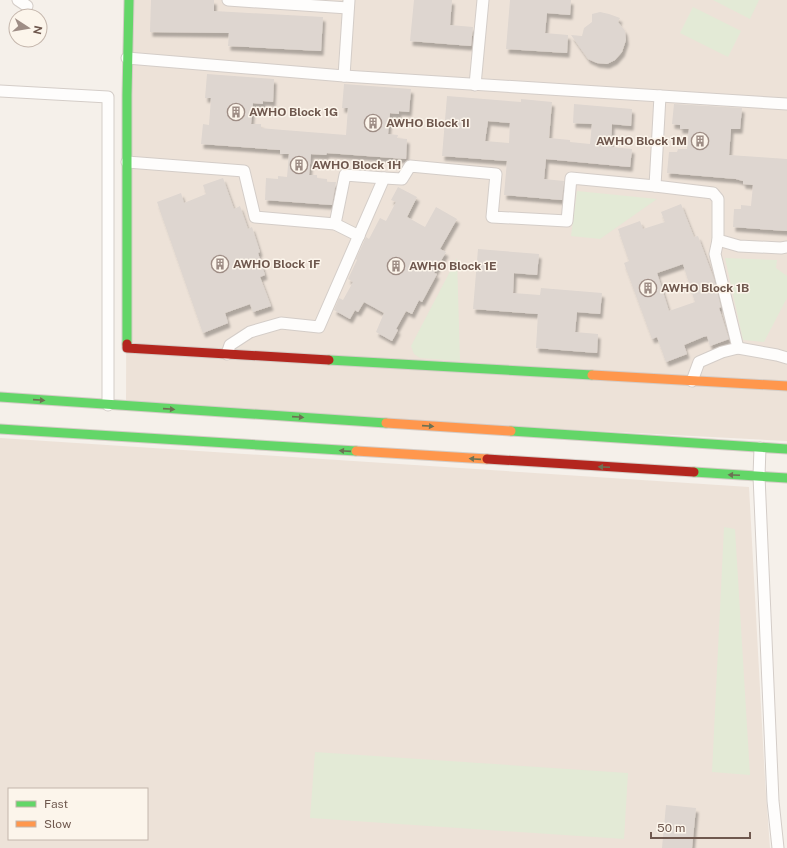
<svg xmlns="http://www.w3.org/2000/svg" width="787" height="848" font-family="'Public Sans',sans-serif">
<defs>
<filter id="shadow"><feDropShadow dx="2.5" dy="4.5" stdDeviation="1" flood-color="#0004"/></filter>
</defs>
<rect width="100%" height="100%" fill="#f5f0ea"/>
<!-- residential -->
<g fill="#ede2d8" fill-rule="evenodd">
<polygon points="129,0 787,0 787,441 126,406 127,95"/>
<path d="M0,438L749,487L765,780L770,848H0ZM9,789H147V839H9Z"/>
</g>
<!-- green -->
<g fill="#e3ead6">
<polygon points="713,0 759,0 750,19"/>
<polygon points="693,7 741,31 728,57 680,33"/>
<polygon points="577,191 657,199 600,239 571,236"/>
<polygon points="457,258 460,361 420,358 414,354 411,346"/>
<polygon points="725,258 777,260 776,268 787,276 787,298 764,342 743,340"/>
<polygon points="724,527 735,529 750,775 712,772"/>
<polygon points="315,752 628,773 624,839 310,818"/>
</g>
<!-- building -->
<g fill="#ded6d0" fill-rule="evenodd" filter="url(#shadow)">
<polygon points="151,0 214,0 214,11 323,17 321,51 228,46 229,33 150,32"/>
<polygon points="414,0 452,0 450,25 473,27 471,46 410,41"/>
<polygon points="510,0 571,0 570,15 547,13 545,33 568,35 567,53 506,49"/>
<polygon points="600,12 609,14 620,18 618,22 625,31 626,40 622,52 615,60 607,64 597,63 588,59 571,35 582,36 584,28 592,22 592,14"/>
<polygon points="207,74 274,79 273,102 263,101 263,104 253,103 251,124 261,124 261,128 271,129 346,135 348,108 342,108 344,84 411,89 409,112 399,111 399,114 390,113 388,134 398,135 397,138 407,139 406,159 327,153 326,155 311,154 309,175 317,175 317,178 327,179 327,182 336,182 332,205 265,200 266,178 278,179 278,176 287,177 289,154 280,154 280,150 201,144 203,124 209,125 211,98 205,98"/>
<path d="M447,96L521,102V99L552,102L549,138L570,140V142L590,144L592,124L573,123L574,104L632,109L631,126L612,124L611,147L632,149L630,167L546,159L544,179L564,181L562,200L504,195L507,161L442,156ZM488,121L510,123L509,143L485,141Z"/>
<polygon points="674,104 742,108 740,129 731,129 729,155 787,159 787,231 733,227 734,209 741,209 741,205 751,206 753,185 743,184 743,181 736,179 667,173 669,152 677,152 678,149 687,149 689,129 680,129 680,125 672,124"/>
<polygon points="223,178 234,209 240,206 248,229 252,227 260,252 258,253 265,275 260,277 271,306 253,312 250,304 225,313 228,323 203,333 157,202 181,193 184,203 206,194 203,185"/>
<polygon points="398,187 417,197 407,217 425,227 436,207 457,219 440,249 446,252 434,273 437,274 422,302 419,300 412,314 406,311 396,329 398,330 392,341 376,332 384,313 364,302 358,312 355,310 350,319 334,310 339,298 343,300 353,282 348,279 357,260 356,259 366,237 369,239 380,218 386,221 396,202 391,200"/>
<path d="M681,204L694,237L698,236L714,279L721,307L719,308L729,339L710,346L707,336L703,337L684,345L687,354L666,362L657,337L652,339L624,263L629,261L618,229L640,221L643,229L665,222L661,212ZM683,264L695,302L669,311L657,273Z"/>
<polygon points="478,249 539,254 537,275 514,273 513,293 540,295 541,288 602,293 600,314 577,312 575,332 598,334 597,353 536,348 538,314 473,309"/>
<polygon points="666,805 696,808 692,848 662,848"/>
</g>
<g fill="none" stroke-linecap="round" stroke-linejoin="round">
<defs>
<g id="street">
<polyline points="18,0 27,6"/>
<polyline points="228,0 348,8"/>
<polyline points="127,58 344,76 787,104"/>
<polyline points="344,76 349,0"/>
<polyline points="475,85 483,0"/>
<polyline points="0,91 108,97 108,405"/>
<polyline points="660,96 655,186 713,193 718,199 718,240 739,246 781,248 787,247"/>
<polyline points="127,162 244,171 255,217 335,224 359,236"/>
<polyline points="335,224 345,175 384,178"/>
<polyline points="738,348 777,355 787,358"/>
<polyline points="227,354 230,345 250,332 281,323 319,327 384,178 402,179 410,166 496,174 492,217 567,221 571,178 655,186"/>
<polyline points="692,381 699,362 722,352 738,348 715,254 718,240"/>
<polyline points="760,448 759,476 773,801 778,848"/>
</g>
<g id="fast">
<polyline points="127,344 127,95 129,0"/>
<polyline points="329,360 592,375"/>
<polyline points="0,397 386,423"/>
<polyline points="0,429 356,451"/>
<polyline points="511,431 787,449"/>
<polyline points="694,472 787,478"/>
</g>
<g id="slow">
<polyline points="592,375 787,386"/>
<polyline points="386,423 511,431"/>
<polyline points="356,451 487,459"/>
</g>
<g id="jam">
<polyline points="127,344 127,348 329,360"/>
<polyline points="487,459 694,472"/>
</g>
</defs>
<!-- street casing -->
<use href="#street" stroke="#d4cdc8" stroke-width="13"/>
<!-- fast casing -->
<use href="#fast" stroke="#d4ccc6" stroke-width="11"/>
<!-- slow casing -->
<use href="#slow" stroke="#d4ccc6" stroke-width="11"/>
<!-- jam casing -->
<use href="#jam" stroke="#d4ccc6" stroke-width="11"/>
<!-- street -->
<use href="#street" stroke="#fefdfc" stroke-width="11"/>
<!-- fast -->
<use href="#fast" stroke="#63d668" stroke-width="9"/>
<!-- slow -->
<use href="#slow" stroke="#ff974d" stroke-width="9"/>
<!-- jam -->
<use href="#jam" stroke="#b3261e" stroke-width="9"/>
</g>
<!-- one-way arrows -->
<defs><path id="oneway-solid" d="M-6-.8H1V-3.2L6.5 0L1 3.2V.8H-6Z"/></defs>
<g fill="#6d7153">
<use href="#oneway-solid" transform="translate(39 400) rotate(4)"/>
<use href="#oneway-solid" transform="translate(169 409) rotate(4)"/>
<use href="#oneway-solid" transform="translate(298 417) rotate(4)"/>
<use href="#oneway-solid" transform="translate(428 426) rotate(4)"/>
<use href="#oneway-solid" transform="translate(345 451) rotate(-176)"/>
<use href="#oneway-solid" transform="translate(475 459) rotate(-176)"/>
<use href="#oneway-solid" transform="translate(604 467) rotate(-177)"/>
<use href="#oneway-solid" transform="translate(734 475) rotate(-177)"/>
</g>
<!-- icons -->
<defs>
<symbol id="building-ring" viewBox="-11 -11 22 22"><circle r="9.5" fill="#fcf5eb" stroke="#9e8d85" stroke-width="1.5"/><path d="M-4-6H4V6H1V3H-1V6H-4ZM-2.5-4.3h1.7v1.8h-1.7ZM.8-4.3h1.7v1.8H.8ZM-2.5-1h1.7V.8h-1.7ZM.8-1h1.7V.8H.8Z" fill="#9e8d85"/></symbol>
</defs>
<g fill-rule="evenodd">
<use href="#building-ring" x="226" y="102" width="20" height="20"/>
<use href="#building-ring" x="363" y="113" width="20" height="20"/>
<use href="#building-ring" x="690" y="131" width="20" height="20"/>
<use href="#building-ring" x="289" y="155" width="20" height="20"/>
<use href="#building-ring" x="210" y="254" width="20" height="20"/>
<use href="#building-ring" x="386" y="256" width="20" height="20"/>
<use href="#building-ring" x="638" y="278" width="20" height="20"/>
</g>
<g text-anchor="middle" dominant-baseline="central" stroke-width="3" stroke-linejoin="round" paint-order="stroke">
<!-- poi labels -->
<g font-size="12" font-weight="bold" fill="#6f584e" stroke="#fcf5eb" text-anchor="start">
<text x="249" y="112">AWHO Block 1G</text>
<text x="386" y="123">AWHO Block 1I</text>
<text x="687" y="141" text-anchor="end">AWHO Block 1M</text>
<text x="312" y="165">AWHO Block 1H</text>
<text x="233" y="264">AWHO Block 1F</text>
<text x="409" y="266">AWHO Block 1E</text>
<text x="661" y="288">AWHO Block 1B</text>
</g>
</g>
<!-- legend -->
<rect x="8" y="788" width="140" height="52" fill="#fcf5eb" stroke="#c4b6ac"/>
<rect x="16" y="801" width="20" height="6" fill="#63d668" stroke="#c4b6ac"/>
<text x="44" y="808" font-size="12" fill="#6f584e">Fast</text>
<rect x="16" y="821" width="20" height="6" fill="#ff974d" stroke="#c4b6ac"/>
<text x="44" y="828" font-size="12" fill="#6f584e">Slow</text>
<!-- north arrow -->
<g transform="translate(28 28) rotate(102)"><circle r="19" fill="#fcf5eb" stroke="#c4b6ac"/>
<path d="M0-3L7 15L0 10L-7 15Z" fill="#9e8d85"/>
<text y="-6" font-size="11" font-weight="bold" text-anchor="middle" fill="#6f584e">N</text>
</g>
<!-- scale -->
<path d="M651 832v6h99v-6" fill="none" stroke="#6f584e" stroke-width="2"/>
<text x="657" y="832" font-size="12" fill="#6f584e" stroke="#fcf5eb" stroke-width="3" paint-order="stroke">50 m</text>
</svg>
